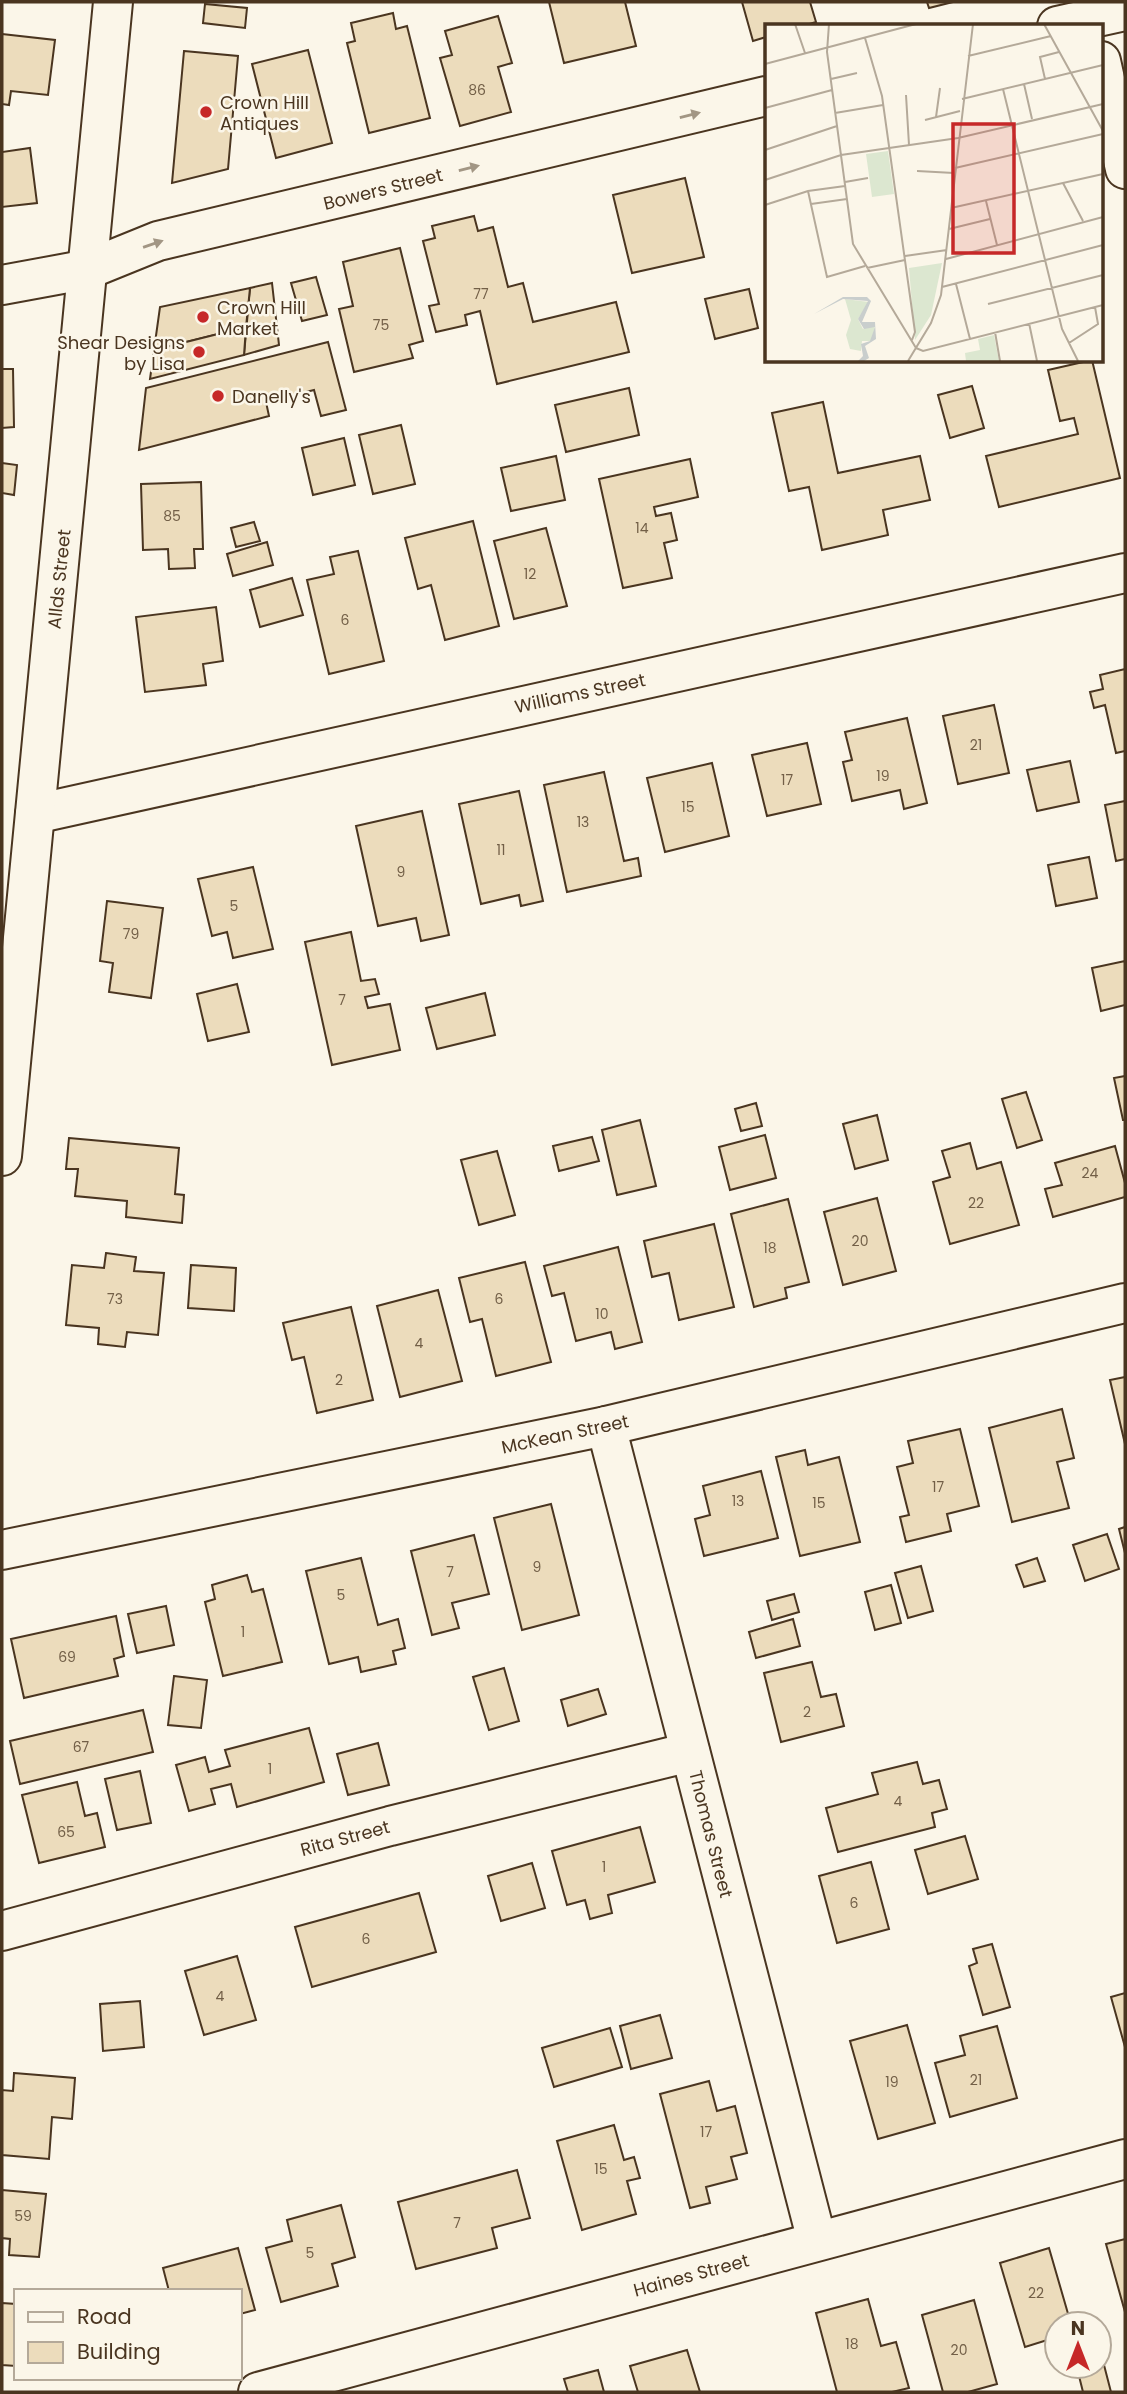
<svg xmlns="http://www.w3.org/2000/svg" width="1127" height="2394" font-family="Poppins,sans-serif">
<rect width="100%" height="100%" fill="#fbf6e9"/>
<!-- building -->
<g fill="#ecdcbc" stroke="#4a3520" stroke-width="2">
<polygon points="549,2 625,2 636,46 564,63"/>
<polygon points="742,2 810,2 816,22 803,26 766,26 766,37 753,41"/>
<polygon points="927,2 953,2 929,8"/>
<polygon points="205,4 247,8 245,28 203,23"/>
<polygon points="393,13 396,29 407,26 430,118 369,133 347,43 355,41 351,23"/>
<polygon points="498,16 512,63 498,67 511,112 460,126 440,58 452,55 445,31"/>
<polygon points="2,34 55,40 48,95 11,91 9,105 2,104"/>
<polygon points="308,50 332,143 276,158 252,64"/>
<polygon points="184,51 238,56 228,169 172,183"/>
<polygon points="30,148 37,203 2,207 2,152"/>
<polygon points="685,178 704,257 632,273 613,195"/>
<polygon points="474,216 478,231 493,227 508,287 523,283 533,322 616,302 629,352 497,384 480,311 465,315 467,325 436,332 429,306 439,304 423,241 435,238 432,226"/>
<polygon points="400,248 423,341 409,345 413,358 354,372 339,309 353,306 343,262"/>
<polygon points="316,277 327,315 302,321 291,283"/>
<polygon points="272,283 279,345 244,355 250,288"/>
<polygon points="250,288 246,327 154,350 160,307"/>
<polygon points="749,289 758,328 715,339 705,299"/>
<polygon points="246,327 244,355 150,379 154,350"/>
<polygon points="328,342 346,410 321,416 314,390 266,402 269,416 139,450 146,388"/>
<polygon points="1092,360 1120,478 999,507 986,456 1078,434 1074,418 1060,421 1048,370"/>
<polygon points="2,369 13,369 14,427 2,428"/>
<polygon points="972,386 984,428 950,438 938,395"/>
<polygon points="629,388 639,435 566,452 555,405"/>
<polygon points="823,402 838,473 920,456 930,500 883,510 888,535 822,550 809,487 789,491 772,413"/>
<polygon points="401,425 415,484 373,494 359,435"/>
<polygon points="344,438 355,485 313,495 302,448"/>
<polygon points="556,456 565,500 511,511 501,468"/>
<polygon points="690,459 698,497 654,507 656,516 671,513 677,540 664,543 672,578 623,588 599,479"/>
<polygon points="2,463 17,465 14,495 2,493"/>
<polygon points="201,482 203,549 194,549 195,568 169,569 168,549 143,550 141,484"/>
<polygon points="473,521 499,626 445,640 431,585 418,589 405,538"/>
<polygon points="254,522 260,541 236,547 231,528"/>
<polygon points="546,528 567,606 514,619 494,541"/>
<polygon points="267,542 273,565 233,576 227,554"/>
<polygon points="358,551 384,661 329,674 307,580 334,574 330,557"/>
<polygon points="292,578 303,615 260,627 250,590"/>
<polygon points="216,607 223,661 203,664 206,685 145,692 136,617"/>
<polygon points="1125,669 1125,751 1116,753 1105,705 1094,708 1090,692 1103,689 1100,675"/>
<polygon points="994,705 1009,773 958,784 943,716"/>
<polygon points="907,718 927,803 904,809 900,790 852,801 843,762 852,760 845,732"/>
<polygon points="807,743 821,804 767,816 752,755"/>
<polygon points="1070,761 1079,802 1037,811 1027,770"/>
<polygon points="712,763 729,836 665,852 647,778"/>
<polygon points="604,772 624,861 638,858 641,876 567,892 544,785"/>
<polygon points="519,791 543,901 521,906 519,895 481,904 459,804"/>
<polygon points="1125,801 1125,859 1116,861 1105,805"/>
<polygon points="422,811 449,935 421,941 416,918 378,926 356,826"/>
<polygon points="1089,857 1097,898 1056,906 1048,865"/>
<polygon points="253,867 273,949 233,958 227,932 212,936 198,879"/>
<polygon points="107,901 163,908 151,998 109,992 113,963 100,961"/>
<polygon points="351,932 361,981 375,979 379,994 365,997 368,1008 390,1004 400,1050 332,1065 305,942"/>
<polygon points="1125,961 1125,1005 1101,1011 1092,968"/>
<polygon points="237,984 249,1032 208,1041 197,994"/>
<polygon points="485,993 495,1035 437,1049 426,1008"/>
<polygon points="1125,1076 1125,1120 1123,1120 1114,1078"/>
<polygon points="1026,1092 1042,1140 1017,1148 1002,1099"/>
<polygon points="756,1103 762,1126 741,1131 735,1109"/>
<polygon points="877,1115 888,1160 855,1169 843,1124"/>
<polygon points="640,1120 656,1186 617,1195 602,1130"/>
<polygon points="765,1135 776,1178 730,1190 719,1147"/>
<polygon points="592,1137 599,1161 559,1171 553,1146"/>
<polygon points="69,1138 179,1148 175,1194 184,1195 182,1223 126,1217 127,1201 75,1196 78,1169 66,1169"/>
<polygon points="970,1143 977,1169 1001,1162 1019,1225 950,1244 933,1182 950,1177 942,1151"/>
<polygon points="1115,1146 1125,1183 1125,1197 1053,1217 1045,1189 1062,1185 1055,1163"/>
<polygon points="497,1151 515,1215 479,1225 461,1160"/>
<polygon points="877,1198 896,1271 843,1285 824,1212"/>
<polygon points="788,1199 809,1282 785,1288 787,1298 754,1307 731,1214"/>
<polygon points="714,1224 734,1307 679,1320 669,1273 652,1277 644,1241"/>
<polygon points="618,1247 642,1342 615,1349 611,1332 576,1341 564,1293 552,1296 544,1266"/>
<polygon points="106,1253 136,1257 134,1271 164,1273 158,1335 127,1332 125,1347 98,1344 99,1328 66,1325 72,1265 104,1268"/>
<polygon points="525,1262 551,1362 496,1376 482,1319 470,1322 459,1278"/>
<polygon points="191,1265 236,1268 234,1311 188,1308"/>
<polygon points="438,1290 462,1381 400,1397 377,1306"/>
<polygon points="351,1307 373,1400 317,1413 304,1357 292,1360 283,1323"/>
<polygon points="1125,1377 1125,1444 1110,1380"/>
<polygon points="1062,1409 1074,1458 1057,1462 1069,1508 1012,1522 989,1428"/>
<polygon points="960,1429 979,1506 947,1514 951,1531 906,1542 900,1517 909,1515 897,1467 913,1463 908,1441"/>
<polygon points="805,1450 808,1465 839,1457 860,1542 800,1556 776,1457"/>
<polygon points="761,1471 778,1538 704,1556 695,1519 710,1515 703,1486"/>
<polygon points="551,1504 579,1615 522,1630 494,1518"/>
<polygon points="1125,1527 1125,1553 1119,1529"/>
<polygon points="1107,1534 1119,1569 1085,1581 1073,1545"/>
<polygon points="474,1535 489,1594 452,1603 459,1628 432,1635 411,1551"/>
<polygon points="361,1558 378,1625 398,1619 405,1648 393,1651 396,1664 361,1672 358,1657 329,1664 306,1571"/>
<polygon points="1037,1558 1045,1581 1024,1587 1016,1565"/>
<polygon points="921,1566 933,1611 908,1618 895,1573"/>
<polygon points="247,1575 252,1592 263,1589 282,1662 223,1676 205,1602 215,1599 212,1585"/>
<polygon points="891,1585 901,1623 875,1630 865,1592"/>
<polygon points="794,1594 799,1612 772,1620 767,1601"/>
<polygon points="166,1606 174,1645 137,1653 128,1614"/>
<polygon points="116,1616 124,1656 114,1659 118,1676 24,1698 11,1639"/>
<polygon points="793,1619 800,1646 756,1658 749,1632"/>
<polygon points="812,1662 821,1697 836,1694 844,1726 781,1742 764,1673"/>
<polygon points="504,1668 519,1721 489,1730 473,1677"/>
<polygon points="174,1676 207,1680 201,1728 168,1725"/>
<polygon points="598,1689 606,1714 568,1726 561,1700"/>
<polygon points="143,1710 153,1752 20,1784 10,1741"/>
<polygon points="309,1728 324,1782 237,1807 231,1784 211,1789 215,1804 189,1811 176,1765 205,1757 209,1772 230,1766 225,1750"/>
<polygon points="378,1743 389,1785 348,1795 337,1754"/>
<polygon points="917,1762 923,1784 939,1780 947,1809 932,1813 935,1827 838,1852 826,1808 878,1794 872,1773"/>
<polygon points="140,1771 151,1823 117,1830 105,1779"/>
<polygon points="77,1782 85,1816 97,1813 105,1847 39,1863 22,1795"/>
<polygon points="640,1827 655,1882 608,1895 612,1913 590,1919 585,1900 567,1905 552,1851"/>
<polygon points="965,1836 978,1879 928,1894 915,1850"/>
<polygon points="871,1862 889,1929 837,1943 819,1876"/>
<polygon points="532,1863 545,1908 501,1921 488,1876"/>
<polygon points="419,1893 436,1952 312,1987 295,1927"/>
<polygon points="992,1944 1010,2007 983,2015 969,1966 977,1963 973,1949"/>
<polygon points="237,1956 256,2020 204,2035 185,1971"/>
<polygon points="1125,1993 1125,2047 1111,1997"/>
<polygon points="140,2001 144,2047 103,2051 100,2004"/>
<polygon points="660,2015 672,2058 631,2069 620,2026"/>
<polygon points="907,2025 935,2123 878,2139 850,2041"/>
<polygon points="997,2026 1017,2098 950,2117 935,2063 965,2055 960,2036"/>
<polygon points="610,2028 622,2067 554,2087 542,2048"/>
<polygon points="14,2073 75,2078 72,2119 52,2117 49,2159 2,2155 2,2090 13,2091"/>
<polygon points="709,2081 717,2111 735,2106 747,2153 731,2157 737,2179 706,2187 710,2203 690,2208 660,2094"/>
<polygon points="614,2125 624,2160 634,2157 640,2178 627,2181 636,2214 582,2230 557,2141"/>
<polygon points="517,2170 530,2218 492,2228 497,2248 416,2269 398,2202"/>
<polygon points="2,2190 46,2194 39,2257 9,2255 10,2239 2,2238"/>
<polygon points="341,2205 355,2257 332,2264 338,2286 281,2302 266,2248 292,2241 287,2220"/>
<polygon points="1125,2239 1125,2312 1106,2244"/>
<polygon points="238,2248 255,2310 240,2314 240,2291 169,2291 163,2268"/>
<polygon points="1049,2248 1071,2324 1057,2324 1057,2337 1025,2347 1000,2263"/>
<polygon points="868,2299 881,2346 896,2342 909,2388 892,2392 837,2392 816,2313"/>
<polygon points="974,2300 997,2384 968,2392 943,2392 922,2315"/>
<polygon points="2,2303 16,2304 16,2366 2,2365"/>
<polygon points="687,2350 700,2392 638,2392 630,2366"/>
<polygon points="1104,2365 1111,2392 1083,2392 1078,2372"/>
<polygon points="598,2370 604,2392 568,2392 564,2379"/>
</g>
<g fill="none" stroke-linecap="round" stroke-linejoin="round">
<defs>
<g id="minor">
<polyline points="1057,26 1125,11"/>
<polyline points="1101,61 1125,169"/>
<polyline points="2,285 89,269 158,241 766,96"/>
<polyline points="35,814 1125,573"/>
<polyline points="2,1156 113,2"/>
<polyline points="606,1426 817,2241"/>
<polyline points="2,1550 606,1426 1125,1303"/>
<polyline points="2,1931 390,1826 690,1752"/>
<polyline points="258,2392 1125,2159"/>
</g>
</defs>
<!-- minor casing -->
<use href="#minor" stroke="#4a3520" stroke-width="42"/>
<!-- minor -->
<use href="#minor" stroke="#fbf6e9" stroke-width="38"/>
</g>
<!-- one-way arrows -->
<defs><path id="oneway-solid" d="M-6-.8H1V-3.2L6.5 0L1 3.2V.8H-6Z" transform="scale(1.75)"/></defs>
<g fill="#a29684">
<use href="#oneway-solid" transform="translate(690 115) rotate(-14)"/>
<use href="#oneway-solid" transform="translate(469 168) rotate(-14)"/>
<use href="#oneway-solid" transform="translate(153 244) rotate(-19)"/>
</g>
<!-- markers -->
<g fill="#c62828" stroke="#fbf6e9" stroke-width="2.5">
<circle cx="206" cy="112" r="7"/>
<circle cx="203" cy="317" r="7"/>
<circle cx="199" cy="352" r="7"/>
<circle cx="218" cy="396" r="7"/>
</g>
<g text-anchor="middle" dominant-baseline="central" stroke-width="5" stroke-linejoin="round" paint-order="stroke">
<!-- number labels -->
<g font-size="14" fill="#725f47">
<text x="477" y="90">86</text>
<text x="481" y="294">77</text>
<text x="381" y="325">75</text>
<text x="172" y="516">85</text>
<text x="642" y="528">14</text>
<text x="530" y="574">12</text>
<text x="345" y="620">6</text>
<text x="976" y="745">21</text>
<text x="883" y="776">19</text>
<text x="787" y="780">17</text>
<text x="688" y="807">15</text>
<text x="583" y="822">13</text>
<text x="501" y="850">11</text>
<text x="401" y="872">9</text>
<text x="234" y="906">5</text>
<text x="131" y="934">79</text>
<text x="342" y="1000">7</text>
<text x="1090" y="1173">24</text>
<text x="976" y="1203">22</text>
<text x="860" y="1241">20</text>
<text x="770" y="1248">18</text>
<text x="115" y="1299">73</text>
<text x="499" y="1299">6</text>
<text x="602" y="1314">10</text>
<text x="419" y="1343">4</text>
<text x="339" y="1380">2</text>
<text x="938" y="1487">17</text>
<text x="738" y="1501">13</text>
<text x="819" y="1503">15</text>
<text x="537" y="1567">9</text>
<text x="450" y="1572">7</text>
<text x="341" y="1595">5</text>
<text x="243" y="1632">1</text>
<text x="67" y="1657">69</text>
<text x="807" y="1712">2</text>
<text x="81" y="1747">67</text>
<text x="270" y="1769">1</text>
<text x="898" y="1801">4</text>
<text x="66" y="1832">65</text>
<text x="604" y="1867">1</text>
<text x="854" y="1903">6</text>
<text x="366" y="1939">6</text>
<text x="220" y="1996">4</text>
<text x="976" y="2080">21</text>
<text x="892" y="2082">19</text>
<text x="706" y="2132">17</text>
<text x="601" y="2169">15</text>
<text x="23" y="2216">59</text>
<text x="457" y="2223">7</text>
<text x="310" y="2253">5</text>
<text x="1036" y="2293">22</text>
<text x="852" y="2344">18</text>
<text x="959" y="2350">20</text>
</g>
<!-- poi labels -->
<g font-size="18" fill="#4a3520" stroke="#fbf6e9" text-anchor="start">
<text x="220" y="102">Crown Hill<tspan x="220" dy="21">Antiques</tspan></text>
<text x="217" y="307">Crown Hill<tspan x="217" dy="21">Market</tspan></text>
<text x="185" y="342" text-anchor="end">Shear Designs<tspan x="185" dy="21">by Lisa</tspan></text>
<text x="232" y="396">Danelly's</text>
</g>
<!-- street labels -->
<g font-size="18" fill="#4a3520" stroke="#fbf6e9">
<text transform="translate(383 189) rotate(-14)">Bowers Street</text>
<text transform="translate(59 579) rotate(-84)">Allds Street</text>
<text transform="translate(580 693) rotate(-12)">Williams Street</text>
<text transform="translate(565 1434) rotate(-12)">McKean Street</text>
<text transform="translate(711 1834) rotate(76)">Thomas Street</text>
<text transform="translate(345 1838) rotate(-15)">Rita Street</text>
<text transform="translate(691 2275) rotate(-15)">Haines Street</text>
</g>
</g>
<!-- overview -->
<g transform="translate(765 24)">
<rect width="338" height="338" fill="#fbf6e9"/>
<path d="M123,127L129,170L107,173L101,130ZM177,239L166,291L150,316L144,244ZM80,275L104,278L93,295L98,305L108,300L110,304L106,317H97L96,327L85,325L81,311L86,296ZM229,311L234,337H201L200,329L215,326L213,315Z" fill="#dce7d0"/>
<path d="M78,273H102L106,277L97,298H110L111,315L100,322L104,334L99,337H93L98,332L96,320L105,317L110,303L99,305L93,295L103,277L78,275L49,290Z" fill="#c9cecd"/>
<path fill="none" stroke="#b4a999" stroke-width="2" d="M30,0L40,29M64,0L62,28L88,220L151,324M279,0L338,107M100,14L117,72L150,308L147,316M203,32L286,12M0,40L151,0M66,55L92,49M280,55L275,33L294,28M259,60L267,95M238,65L297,305L313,337M141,71L144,121M197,75L338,41M0,84L67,66M70,89L118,81M171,93L175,64M160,96L195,87M0,126L72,102M190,144L338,110M152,147L189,149M0,156L76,131L193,114L338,80M80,158L103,154M298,159L318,197M43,167L62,253L100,242M221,177L232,221M46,180L82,175M0,181L43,167L80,162M186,184L338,150M184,205L225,195M140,232L182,226M181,235L338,193M102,244L140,236M191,260L205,315M177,263L338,221M223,280L338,251M264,299L272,337M230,308L235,337M304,319L333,300L330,283M151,324L158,327L338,281M143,337L166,299L176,271L208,0"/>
<path fill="#c62828" fill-opacity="0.15" stroke="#c62828" stroke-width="3.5" d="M188,100H249V229H188Z"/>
<rect width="338" height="338" fill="none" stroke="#4a3520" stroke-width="3.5"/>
</g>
<!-- border -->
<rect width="1127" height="2394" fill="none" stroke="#4a3520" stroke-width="7"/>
<!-- legend -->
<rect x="14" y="2289" width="228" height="91" fill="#fbf6e9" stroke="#b4a999" stroke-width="2"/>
<rect x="28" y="2312" width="35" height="10" fill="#fbf6e9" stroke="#b4a999" stroke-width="2"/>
<text x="77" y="2324" font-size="21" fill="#4a3520">Road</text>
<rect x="28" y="2342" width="35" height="21" fill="#ecdcbc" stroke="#b4a999" stroke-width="2"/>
<text x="77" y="2359" font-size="21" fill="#4a3520">Building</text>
<!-- north arrow -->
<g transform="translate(1078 2345)"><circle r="33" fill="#fbf6e9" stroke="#b4a999" stroke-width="2"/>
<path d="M0-5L12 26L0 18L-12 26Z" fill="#c62828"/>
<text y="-10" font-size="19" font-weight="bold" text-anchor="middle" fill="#4a3520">N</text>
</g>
</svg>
